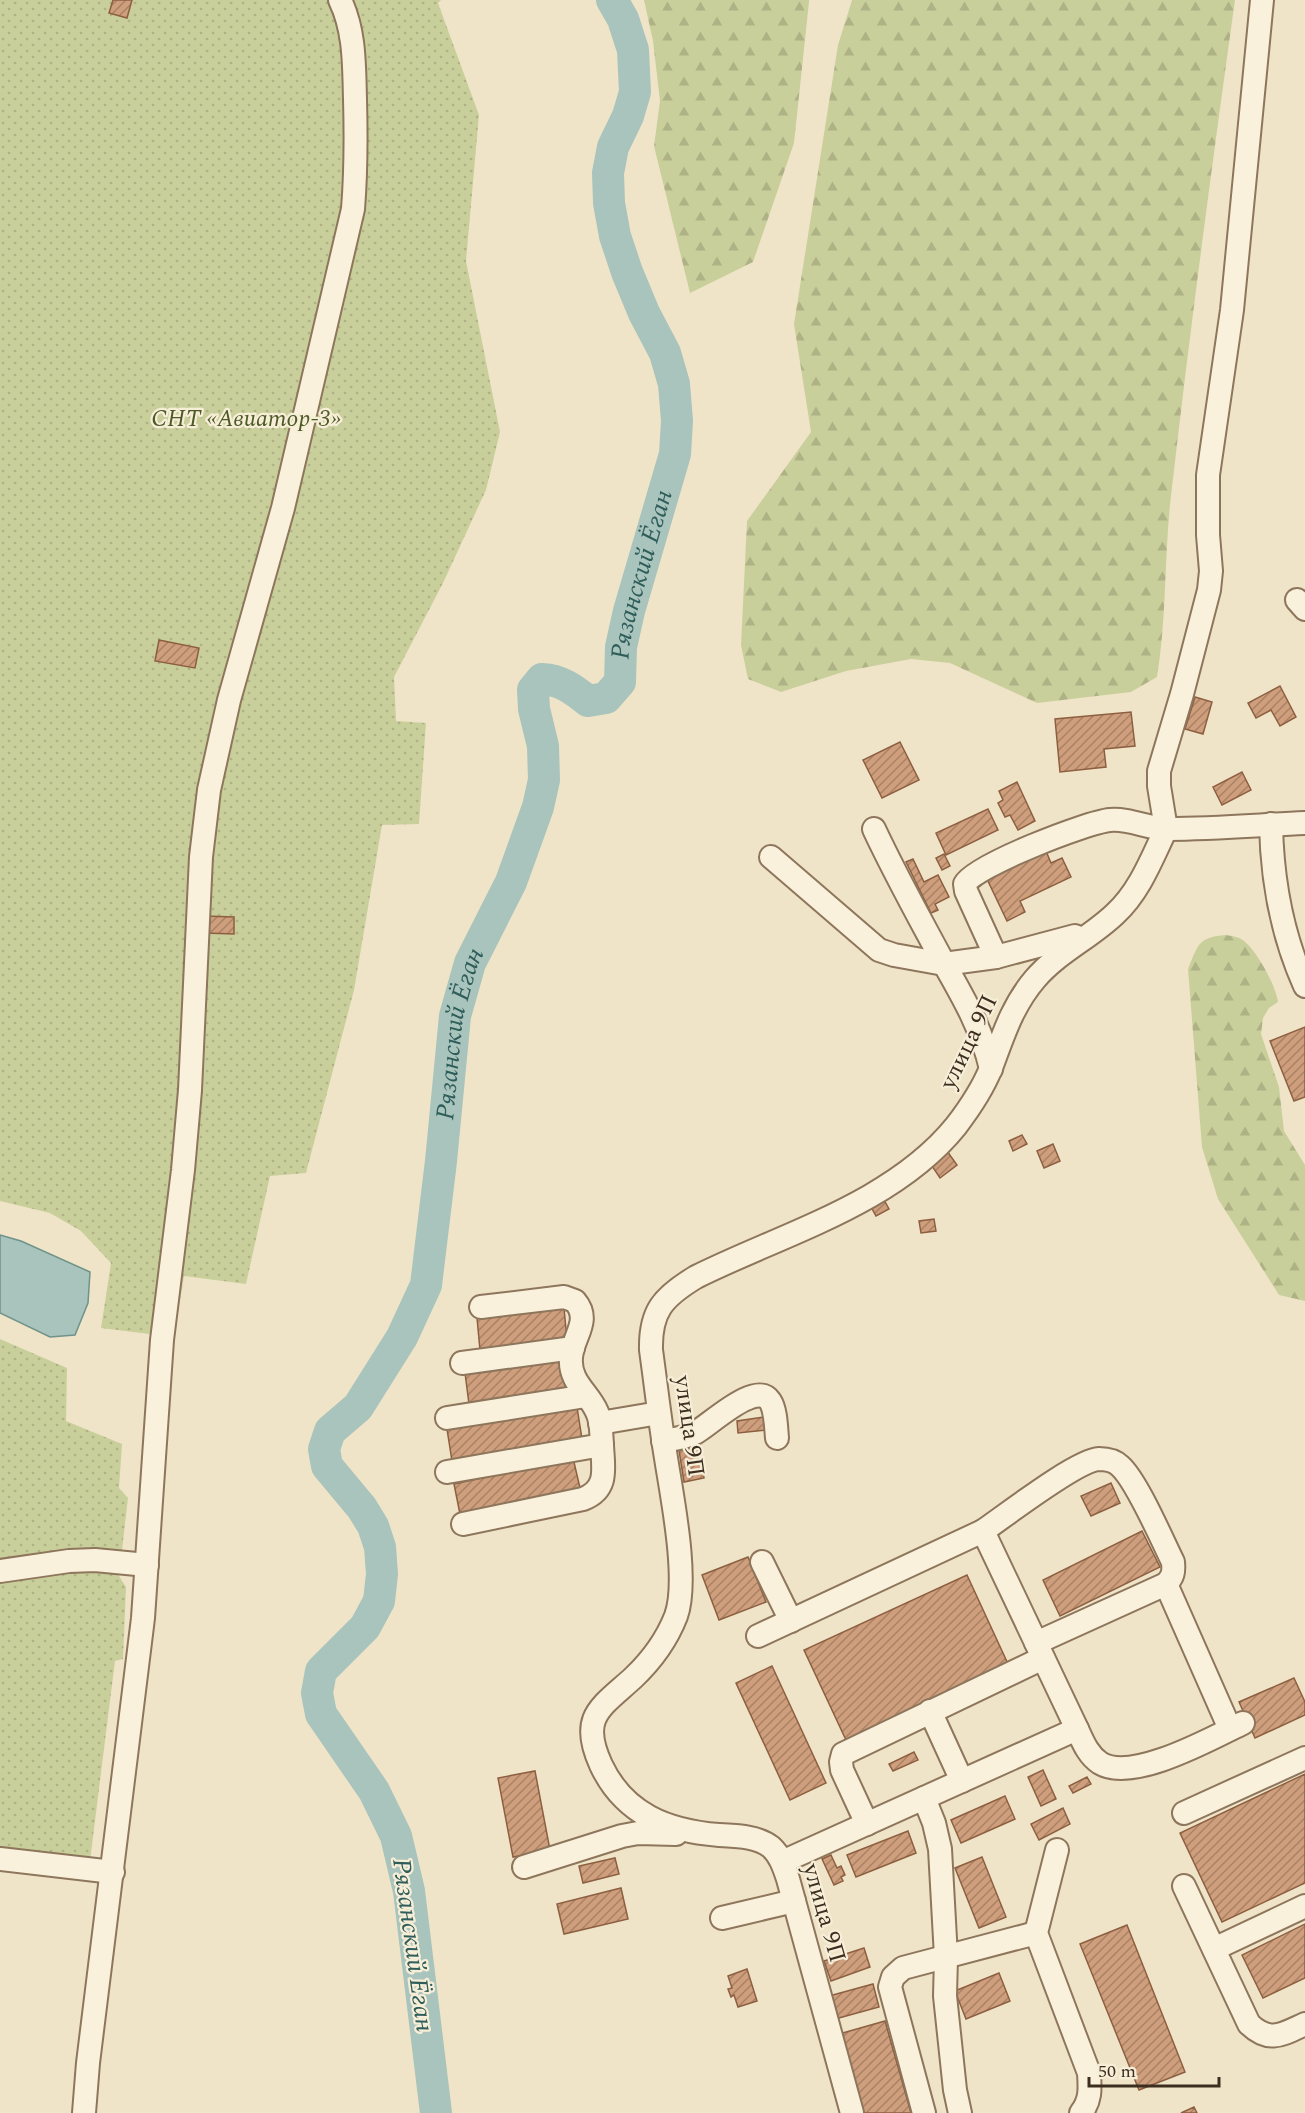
<svg xmlns="http://www.w3.org/2000/svg" width="1305" height="2113" font-family="Spectral,serif">
<defs>
<pattern id="forest-firs" width="22" height="20" patternUnits="userSpaceOnUse" patternTransform="scale(1.5)"><rect width="22" height="20" fill="#c9cf9b"/><path d="M5 1l3.5 6h-7zM16 11l3.5 6h-7z" fill="#aeb285"/></pattern>
<pattern id="park-dots" width="8" height="8" patternUnits="userSpaceOnUse" patternTransform="scale(1.5)"><rect width="8" height="8" fill="#c9cf9b"/><path d="M2 2h.1M6 6h.1" fill="none" stroke="#aeb285" stroke-width="1.8" stroke-linecap="round"/></pattern>
<pattern id="building-hatch" width="6" height="6" patternUnits="userSpaceOnUse" patternTransform="scale(1.5)"><rect width="6" height="6" fill="#cf9f7d"/><path d="M-1 1l2-2M0 6l6-6M5 7l2-2" fill="none" stroke="#a98266"/></pattern>
</defs>
<rect width="100%" height="100%" fill="#f0e4c8"/>
<!-- forest -->
<g fill="url(#forest-firs)">
<polygon points="644,0 809,0 809,2 794,143 753,262 690,293 654,146 660,101 653,41"/>
<path d="M852,0H1235C1212,165 1190,330 1171,496C1164,556 1167,617 1157,677L1131,692L1037,703L950,663L911,659L846,671L781,692L748,679L741,645L747,521L811,432L794,324L838,45Z"/>
<path d="M1226,935C1232,936 1240,937 1244,941C1257,951 1276,986 1278,1002L1269,1008L1263,1018L1261,1034L1279,1087L1284,1131L1305,1165V1301L1279,1295L1218,1199L1202,1147L1188,969C1198,945 1198,937 1226,935Z"/>
</g>
<!-- park -->
<g fill="url(#park-dots)">
<polygon points="0,0 441,0 438,3 479,115 466,261 500,432 486,490 443,583 394,677 396,721 426,723 419,824 382,825 354,990 306,1173 270,1176 246,1284 184,1276 174,1337 101,1328 111,1263 81,1231 50,1213 0,1201"/>
<polygon points="0,1339 67,1368 66,1421 122,1444 119,1488 128,1498 119,1576 126,1587 123,1659 115,1661 90,1861 0,1850"/>
</g>
<!-- water -->
<polygon fill="#a9c4bc" stroke="#6f938a" stroke-width="1.5" points="0,1235 21,1241 90,1272 88,1303 75,1335 50,1337 0,1313"/>
<g fill="none" stroke-linecap="round" stroke-linejoin="round">
<!-- river -->
<path stroke="#a9c4bc" stroke-width="32" id="s1" d="M436,2113L409,1891L396,1836L374,1791L321,1714L317,1693L321,1671L365,1627L379,1601L382,1574L380,1547L373,1526L362,1508L327,1466L324,1449L330,1431L358,1407L402,1337L426,1285L441,1161L455,1016L470,963L511,882L538,807L544,780L543,746L534,709L533,690L542,679C561,680 573,689 588,701L606,698L620,682L621,647L629,611L675,454L677,421L674,384L665,353L644,313L627,272L615,236L609,203L608,173L613,147L628,116L635,92L633,50L623,19L612,0"/>
</g>
<!-- building -->
<g fill="url(#building-hatch)" stroke="#8d5f41" stroke-width="1.5">
<polygon points="113,0 132,0 127,18 109,13"/>
<polygon points="159,640 199,648 195,668 155,661"/>
<polygon points="1280,686 1296,717 1280,726 1271,710 1256,718 1248,703"/>
<polygon points="1195,697 1212,702 1203,734 1185,729"/>
<polygon points="1131,712 1135,746 1104,749 1106,767 1060,772 1055,719"/>
<polygon points="900,742 919,780 882,798 863,760"/>
<polygon points="1242,772 1251,790 1222,805 1213,787"/>
<polygon points="1017,782 1035,821 1018,830 1010,815 1005,817 998,803 1003,800 999,791"/>
<polygon points="988,809 998,830 946,855 936,833"/>
<polygon points="1046,851 1051,863 1062,858 1071,877 1020,901 1025,912 1007,921 987,879"/>
<polygon points="944,854 950,866 942,870 936,858"/>
<polygon points="913,859 924,882 938,875 949,897 935,904 938,910 931,913 906,862"/>
<polygon points="205,916 234,917 234,934 205,933"/>
<polygon points="1305,1027 1305,1097 1294,1101 1270,1041"/>
<polygon points="1022,1135 1027,1144 1013,1151 1009,1141"/>
<polygon points="1053,1144 1060,1161 1044,1168 1037,1151"/>
<polygon points="947,1151 957,1165 940,1178 930,1163"/>
<polygon points="883,1198 889,1209 876,1216 870,1205"/>
<polygon points="934,1219 936,1231 921,1233 919,1221"/>
<polygon points="564,1308 567,1340 480,1350 477,1318"/>
<polygon points="561,1359 566,1391 469,1404 465,1373"/>
<polygon points="577,1407 582,1439 452,1461 447,1429"/>
<polygon points="764,1417 766,1430 738,1433 737,1421"/>
<polygon points="699,1446 704,1478 684,1482 679,1450"/>
<polygon points="573,1458 580,1488 460,1514 454,1484"/>
<polygon points="1111,1483 1120,1503 1091,1516 1081,1496"/>
<polygon points="1142,1531 1160,1567 1060,1616 1043,1580"/>
<polygon points="748,1557 766,1602 719,1620 702,1575"/>
<polygon points="967,1575 1008,1664 846,1740 804,1650"/>
<polygon points="772,1666 826,1783 790,1800 736,1683"/>
<polygon points="1294,1678 1305,1702 1305,1715 1255,1738 1239,1702"/>
<polygon points="914,1752 918,1760 893,1771 889,1764"/>
<polygon points="1043,1770 1056,1799 1041,1806 1028,1777"/>
<polygon points="535,1771 550,1850 513,1857 498,1778"/>
<polygon points="1305,1774 1305,1883 1222,1922 1180,1833"/>
<polygon points="1087,1777 1091,1784 1073,1793 1069,1786"/>
<polygon points="1005,1796 1015,1819 961,1843 951,1820"/>
<polygon points="1063,1808 1070,1824 1039,1840 1031,1824"/>
<polygon points="908,1831 916,1853 856,1877 847,1855"/>
<polygon points="831,1855 837,1868 841,1866 845,1875 841,1877 843,1881 834,1885 822,1859"/>
<polygon points="982,1857 1006,1917 979,1928 955,1868"/>
<polygon points="615,1858 619,1874 583,1883 579,1866"/>
<polygon points="621,1888 628,1919 564,1934 557,1904"/>
<polygon points="1305,1924 1305,1978 1263,1998 1242,1955"/>
<polygon points="1127,1925 1185,2072 1139,2090 1080,1944"/>
<polygon points="864,1948 870,1967 831,1981 824,1961"/>
<polygon points="747,1969 757,2001 738,2007 734,1995 731,1997 728,1989 732,1988 728,1976"/>
<polygon points="999,1973 1010,2001 966,2019 955,1991"/>
<polygon points="873,1984 879,2007 835,2019 829,1996"/>
<polygon points="885,2021 911,2113 862,2113 839,2034"/>
<polygon points="1194,2107 1197,2113 1181,2113"/>
</g>
<g fill="none" stroke-linecap="round" stroke-linejoin="round">
<defs>
<g id="minor">
<polyline points="1297,600 1305,609"/>
<path d="M1271,824C1272,880 1282,935 1305,986"/>
<path d="M874,829C895,874 919,917 942,960C962,995 982,1029 991,1069"/>
<polyline points="1166,829 1159,786 1159,771 1182,694 1209,590 1211,571 1208,535 1208,475 1232,310 1262,0"/>
<polyline points="771,857 879,950 894,955 944,964 996,957 1075,936"/>
<path d="M996,957L966,891L965,884C974,866 1087,822 1110,820C1129,818 1149,829 1168,829C1214,829 1260,825 1305,823"/>
<path d="M481,1307L564,1297L575,1301C592,1321 572,1337 571,1358C569,1382 589,1393 597,1412C602,1422 601,1434 602,1445"/>
<polyline points="462,1363 573,1348"/>
<polyline points="447,1418 586,1396"/>
<polyline points="600,1423 659,1413"/>
<path d="M663,1441C674,1439 685,1438 695,1433C710,1425 756,1380 770,1401C776,1410 776,1428 777,1438"/>
<path d="M447,1472L602,1445C603,1468 609,1489 583,1499L463,1524"/>
<path d="M983,1531C1005,1516 1077,1460 1099,1459C1107,1459 1115,1461 1120,1466C1137,1481 1162,1540 1173,1562C1174,1572 1173,1577 1166,1584L1036,1643"/>
<polyline points="762,1562 791,1621"/>
<polyline points="0,1571 69,1561 95,1560 147,1565"/>
<polyline points="1166,1584 1230,1729"/>
<polyline points="758,1636 983,1531 1077,1729"/>
<polyline points="930,1711 962,1781"/>
<polyline points="924,1798 934,1823 940,1849 946,1957 945,1996 955,2090 960,2113"/>
<polyline points="1184,1813 1305,1758"/>
<polyline points="867,1824 842,1770 841,1762 843,1754 1043,1658"/>
<path d="M1057,1850L1036,1933L1089,2073C1090,2089 1091,2100 1081,2113"/>
<polyline points="0,1859 113,1872"/>
<path d="M782,1862L1077,1729C1083,1742 1088,1755 1100,1763C1132,1783 1212,1738 1243,1723"/>
<polyline points="524,1867 622,1836 638,1833 676,1834"/>
<path d="M1184,1886L1249,2024C1270,2044 1283,2034 1305,2024"/>
<polyline points="722,1918 794,1901"/>
<polyline points="1214,1949 1305,1906"/>
<path d="M84,2113L88,2063L143,1618L162,1340L183,1170L190,1090L201,857L209,790L229,700L283,508L353,209C356,172 356,136 355,99C354,65 355,31 340,0"/>
<path d="M852,2113L788,1879C784,1867 780,1855 771,1847C757,1836 736,1836 719,1835C667,1831 624,1814 601,1765C579,1717 600,1708 633,1678C651,1661 667,1639 676,1616C689,1580 672,1497 666,1458C660,1422 656,1386 651,1350C650,1311 663,1297 696,1277C782,1234 893,1204 956,1126C969,1109 983,1088 991,1068C1003,1036 1012,1006 1035,979C1058,952 1090,938 1115,914C1140,891 1152,858 1166,829"/>
<polyline points="924,2113 890,1987 893,1977 903,1968 1036,1933"/>
</g>
</defs>
<!-- minor casing -->
<use href="#minor" stroke="#8d765c" stroke-width="26"/>
<!-- minor -->
<use href="#minor" stroke="#faf1dc" stroke-width="22"/>
</g>
<g text-anchor="middle" dominant-baseline="central" stroke-width="4.5" stroke-linejoin="round" paint-order="stroke">
<!-- park labels -->
<g font-size="24" font-style="italic" fill="#4d5a26" stroke="#f7eed8">
<text x="246" y="419">СНТ «Авиатор-3»</text>
</g>
<!-- street labels -->
<g font-size="24" fill="#3d2e20" stroke="#f7eed8">
<text transform="translate(969 1042) rotate(-64)">улица 9П</text>
<text transform="translate(689 1426) rotate(82)">улица 9П</text>
<text transform="translate(824 1913) rotate(74)">улица 9П</text>
</g>
<!-- water labels -->
<g font-size="26" font-style="italic" fill="#2f5d5a" stroke="#f7eed8">
<text stroke="none"><textPath href="#s1" startOffset="1755">Рязанский Ёган</textPath></text>
<text stroke="none"><textPath href="#s1" startOffset="1178">Рязанский Ёган</textPath></text>
<text transform="translate(413 1945) rotate(82)">Рязанский Ёган</text>
</g>
</g>
<!-- scale -->
<path d="M1089 2077v9h130v-9" fill="none" stroke="#3d2e20" stroke-width="3"/>
<text x="1098" y="2077" font-size="18" fill="#3d2e20" stroke="#f7eed8" stroke-width="4.5" paint-order="stroke">50 m</text>
</svg>
